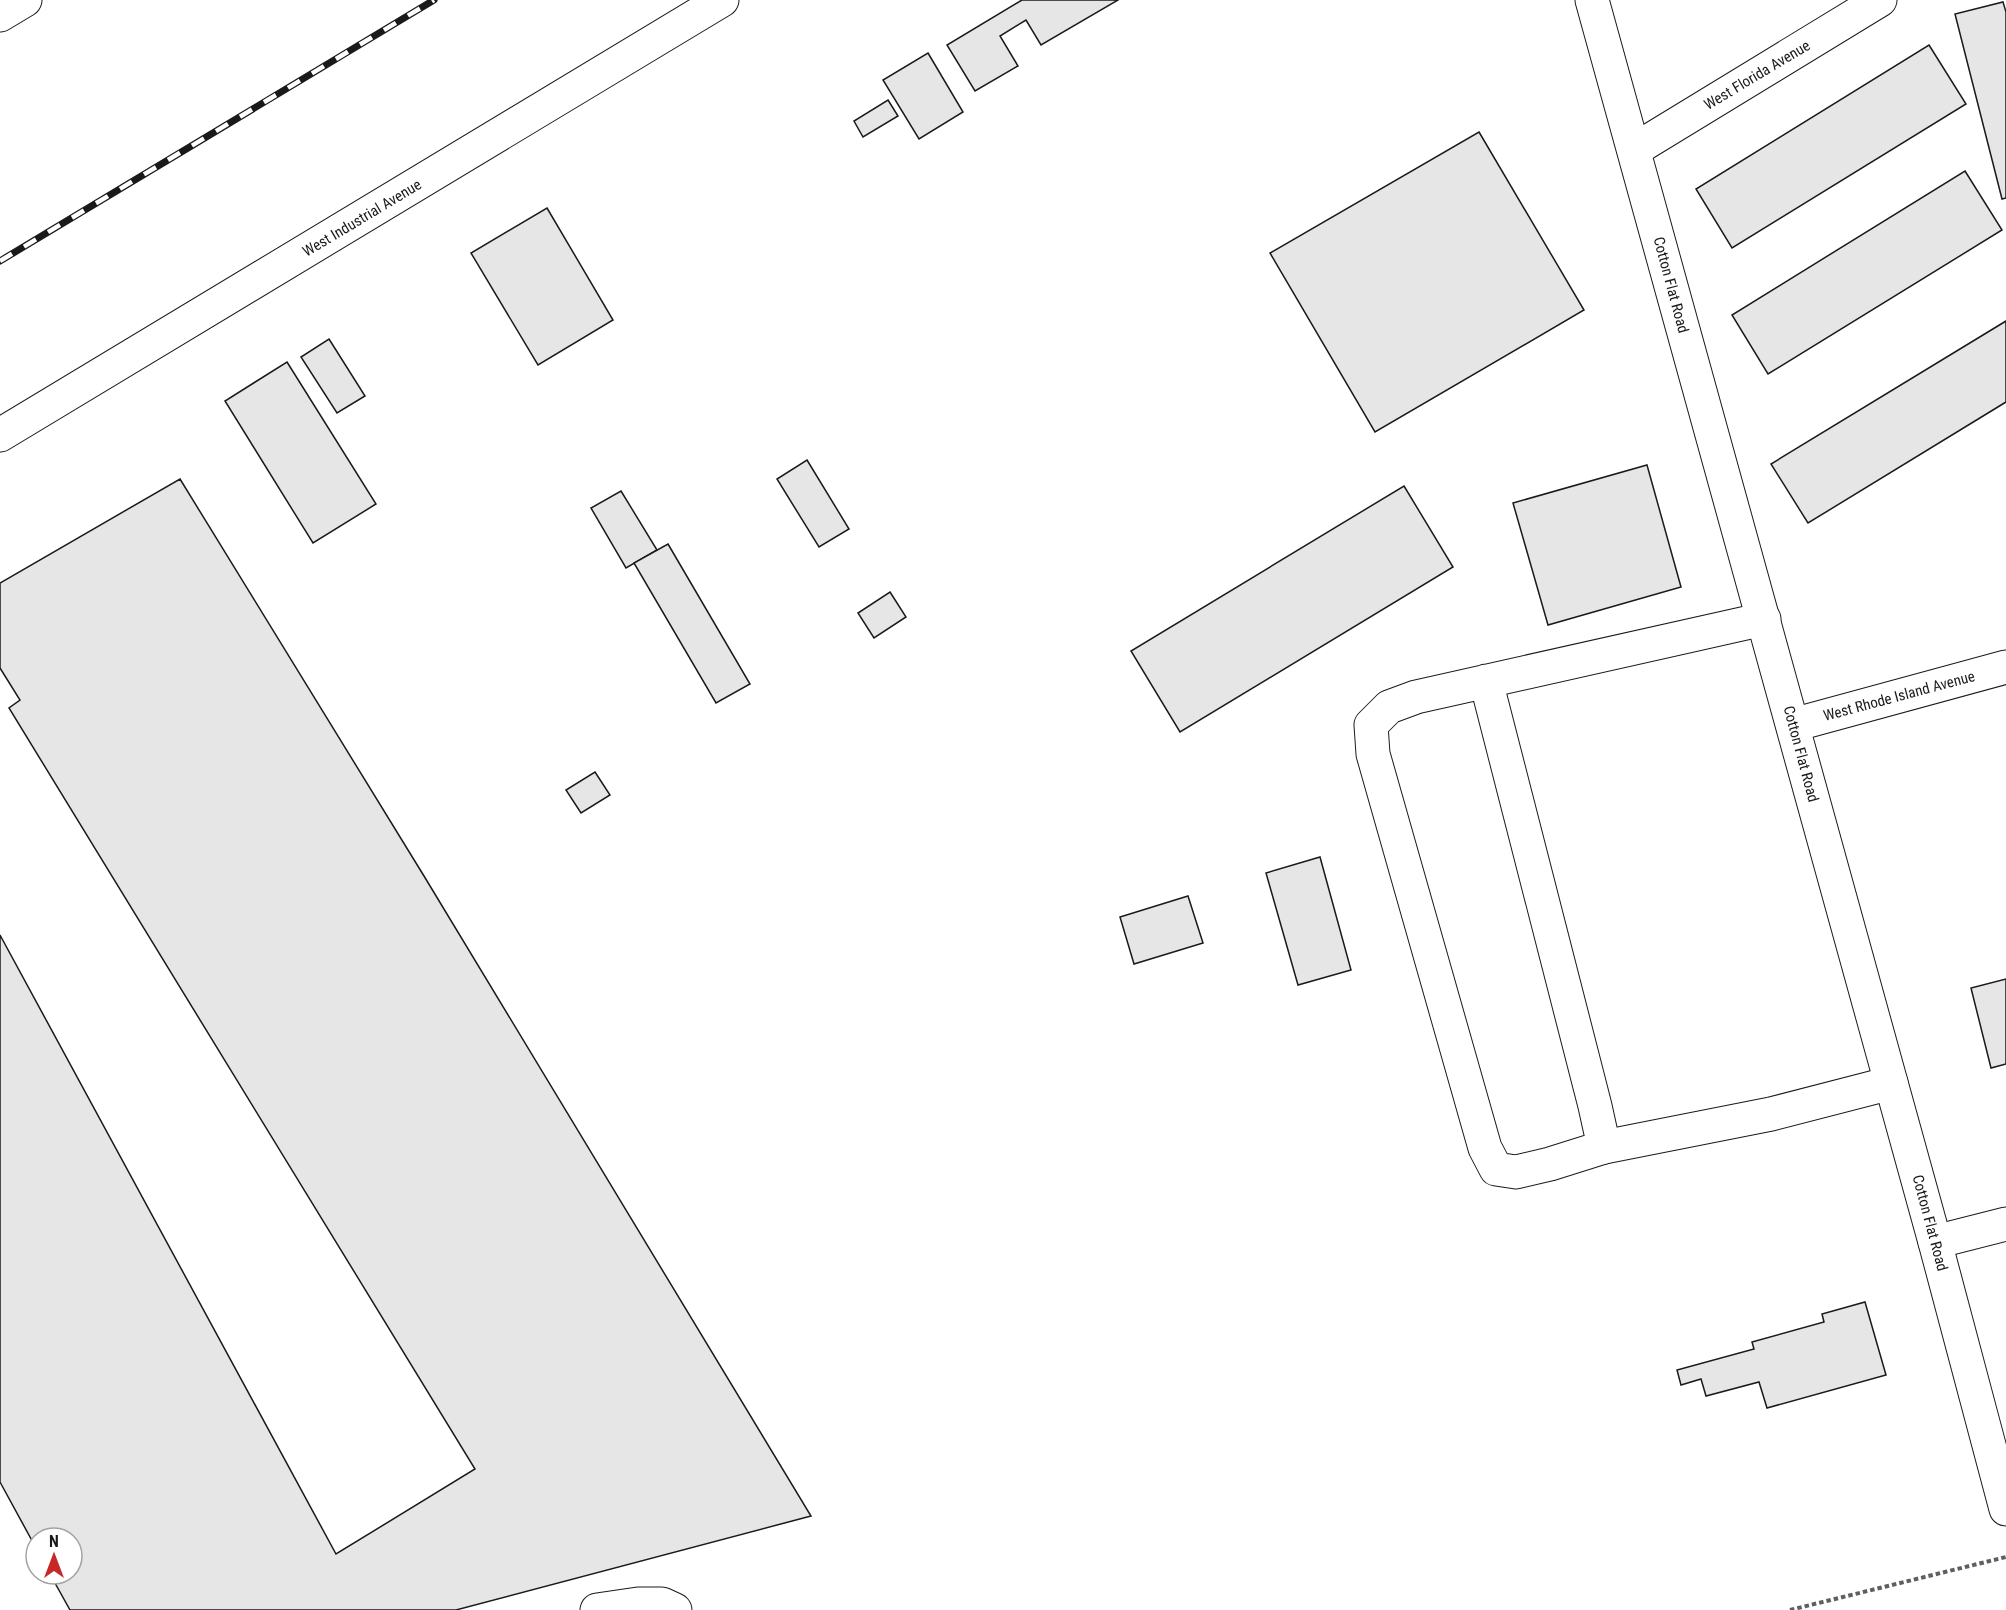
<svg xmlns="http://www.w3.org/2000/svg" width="2006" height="1610" font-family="'Roboto Condensed',sans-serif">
<rect width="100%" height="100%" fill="#fff"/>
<!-- building -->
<g fill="#e6e6e6" stroke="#1a1a1a" stroke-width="1.5">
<polygon points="1022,0 1118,0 1041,45 1026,20 1000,36 1018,66 975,91 947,45"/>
<polygon points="2003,2 2006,12 2006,198 2002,199 1955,14"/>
<polygon points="1929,45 1966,104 1732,248 1696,189"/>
<polygon points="928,53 963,112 919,139 883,80"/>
<polygon points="888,100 898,116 863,137 854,121"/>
<polygon points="1479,132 1584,310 1375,432 1270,253"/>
<polygon points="1965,171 2002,230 1768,374 1732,315"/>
<polygon points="547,208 613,320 538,365 471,253"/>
<polygon points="2006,321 2006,402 1808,523 1771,464"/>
<polygon points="329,339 365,396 337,413 301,357"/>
<polygon points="287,362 376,504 313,543 225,401"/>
<polygon points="807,460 849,529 819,547 777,479"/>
<polygon points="1647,465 1681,587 1548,625 1513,503"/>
<polygon points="180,479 424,876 811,1516 456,1610 70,1610 50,1574 72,1574 72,1538 36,1538 36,1548 0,1482 0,935 336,1554 475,1469 9,708 20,700 0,668 0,583"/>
<polygon points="1404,486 1453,567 1180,732 1131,651"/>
<polygon points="621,491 657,550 626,568 591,508"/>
<polygon points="668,544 750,684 716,703 634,563"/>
<polygon points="890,592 906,617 874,638 858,613"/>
<polygon points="595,772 610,795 581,813 566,790"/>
<polygon points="1320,857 1351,970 1298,985 1266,873"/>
<polygon points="1188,896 1203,943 1134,964 1120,917"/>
<polygon points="2006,979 2006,1064 1991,1068 1971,988"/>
<polygon points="1865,1302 1886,1375 1767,1408 1759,1382 1706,1396 1701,1379 1681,1385 1677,1370 1754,1349 1752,1342 1824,1322 1822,1314"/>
</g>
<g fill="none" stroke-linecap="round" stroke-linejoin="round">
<defs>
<g id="minor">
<polyline points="1592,0 1935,1242 2006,1509"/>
<polyline points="0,435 722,0"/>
<polyline points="1486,681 1595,1106 1604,1147 1550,1164 1516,1172 1496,1169 1485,1148 1373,754 1371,725 1389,707 1416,697 1764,619"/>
<polyline points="1793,725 2006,667"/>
<polyline points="1604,1147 1771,1114 1891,1083"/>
<polyline points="1935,1242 2006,1224"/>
<polyline points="597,1610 638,1604 662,1604 675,1610"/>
</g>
<g id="major">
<polyline points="0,15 25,0"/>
<polyline points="1634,150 1880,0"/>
</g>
</defs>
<!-- minor casing -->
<use href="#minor" stroke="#1a1a1a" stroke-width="35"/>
<!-- major casing -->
<use href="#major" stroke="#1a1a1a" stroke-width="35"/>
<!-- path -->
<polyline stroke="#5f5f5f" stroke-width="4" stroke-dasharray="4.5 3" stroke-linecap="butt" points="1790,1610 2006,1557"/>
<!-- minor -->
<use href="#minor" stroke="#fff" stroke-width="33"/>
<!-- major -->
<use href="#major" stroke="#fff" stroke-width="33"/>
<defs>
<polyline id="rail" points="0,261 434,0"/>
</defs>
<!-- rail casing -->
<use href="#rail" stroke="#1a1a1a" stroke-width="7"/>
<!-- rail -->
<use href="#rail" stroke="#fff" stroke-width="4.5" stroke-dasharray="14" stroke-linecap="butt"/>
</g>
<g text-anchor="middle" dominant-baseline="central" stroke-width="4.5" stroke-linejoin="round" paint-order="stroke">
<!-- street labels -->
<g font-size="15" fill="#1a1a1a" stroke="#fff">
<text transform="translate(1757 75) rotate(-31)">West Florida Avenue</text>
<text transform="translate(362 218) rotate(-31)">West Industrial Avenue</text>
<text transform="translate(1671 285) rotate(75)">Cotton Flat Road</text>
<text transform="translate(1899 696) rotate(-15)">West Rhode Island Avenue</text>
<text transform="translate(1801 754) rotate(75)">Cotton Flat Road</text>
<text transform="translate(1930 1223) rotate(75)">Cotton Flat Road</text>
</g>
</g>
<!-- north arrow -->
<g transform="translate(54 1556)"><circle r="28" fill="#ffffff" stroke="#a3a3a3" stroke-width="1.5"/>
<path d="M0-4.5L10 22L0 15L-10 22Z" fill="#c62828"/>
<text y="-9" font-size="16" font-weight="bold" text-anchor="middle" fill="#1a1a1a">N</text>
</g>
</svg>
